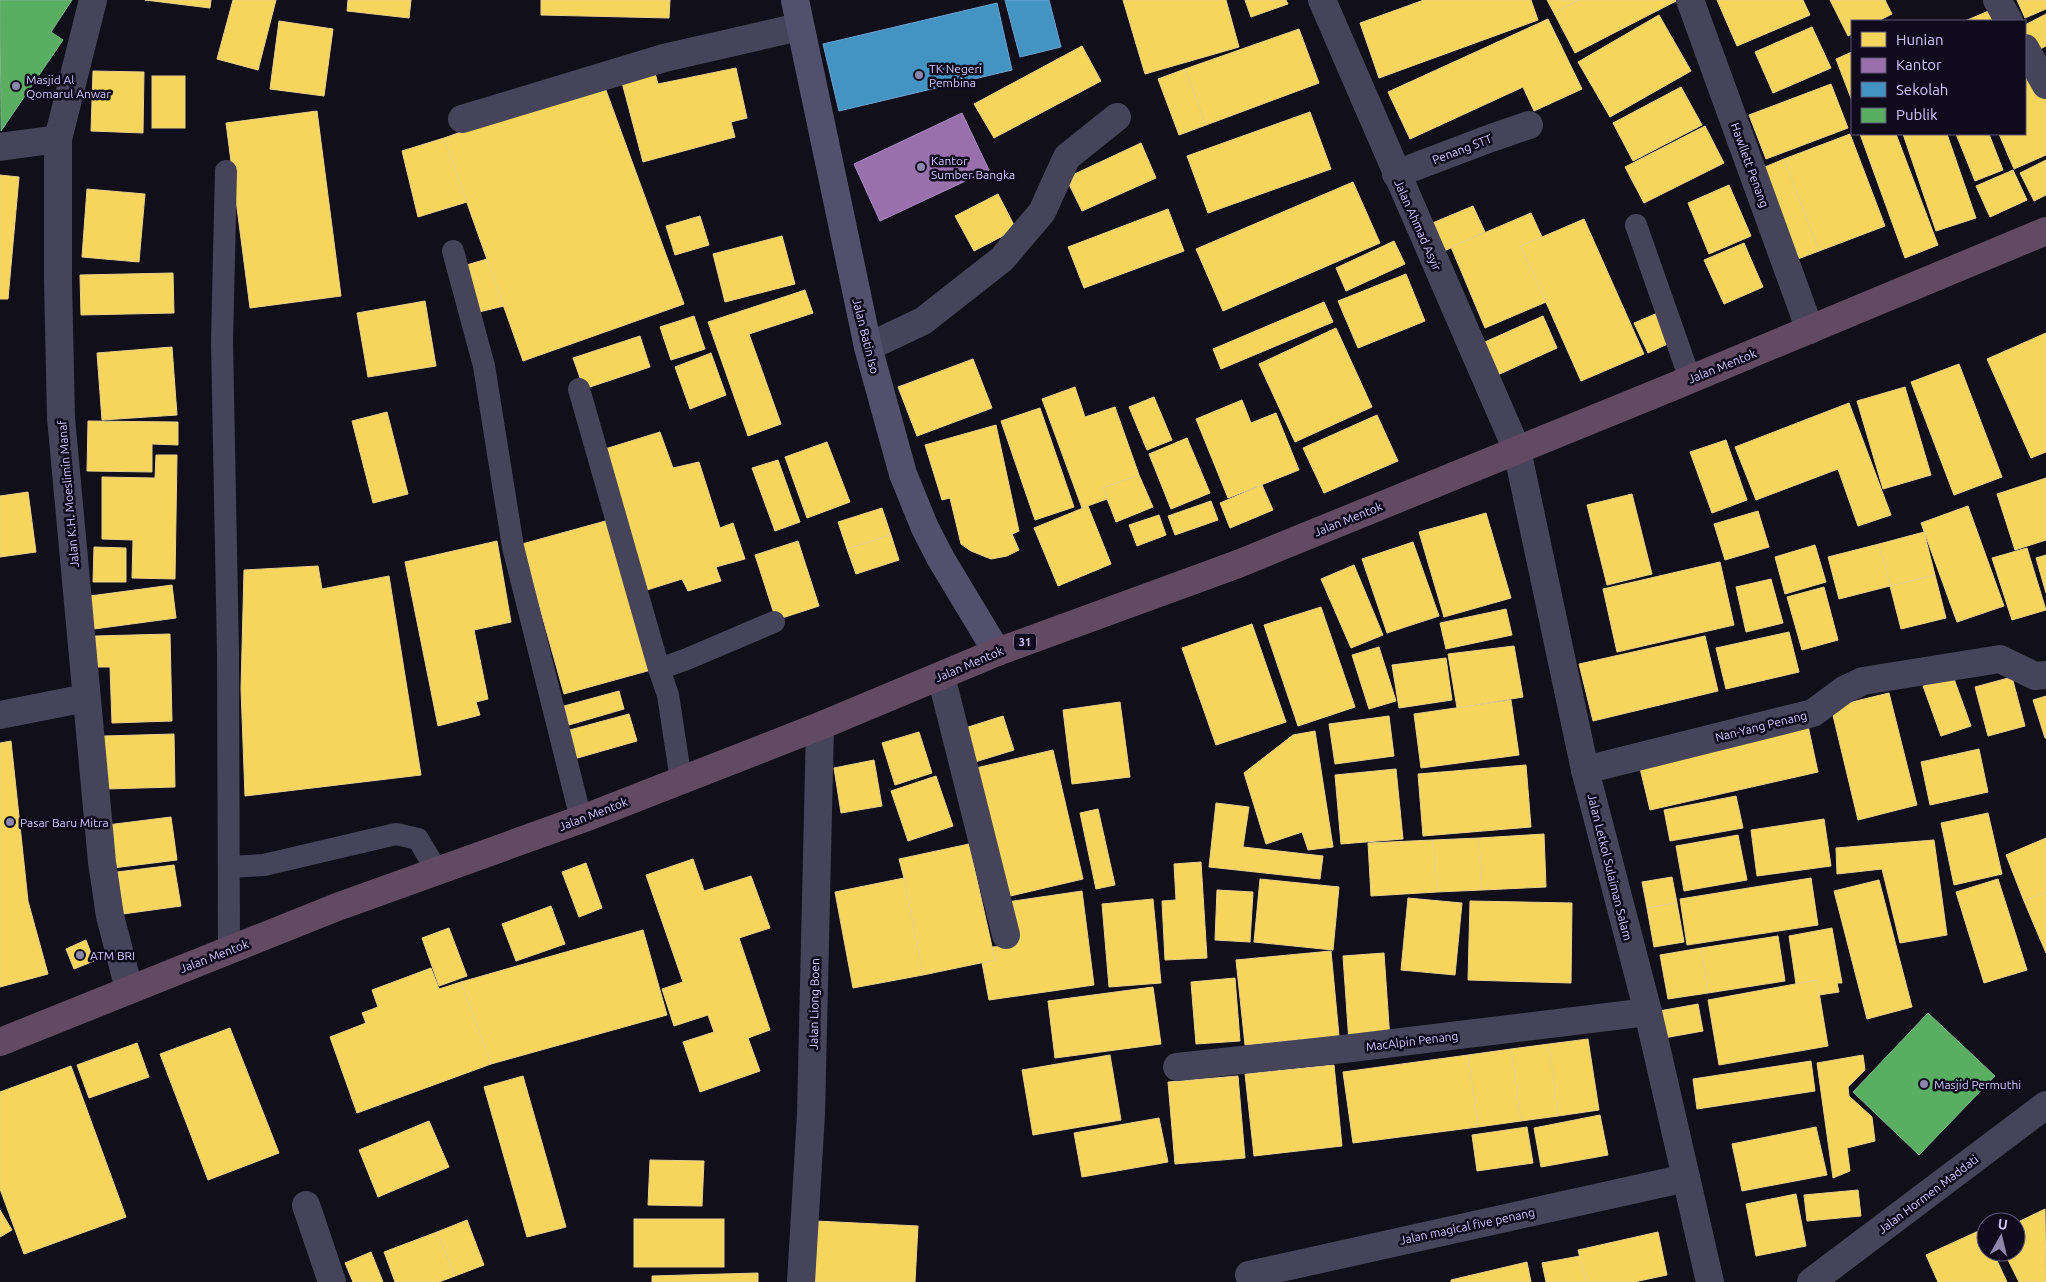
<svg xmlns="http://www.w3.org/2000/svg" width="2046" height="1282" font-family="Ubuntu,sans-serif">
<rect width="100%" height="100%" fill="#110f19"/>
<!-- homes -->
<g fill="#f6d55c" stroke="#ebd18d">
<polygon points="145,0 211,0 210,8"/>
<polygon points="233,0 276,0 258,70 217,59"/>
<polygon points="348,0 411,0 409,18 347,11"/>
<polygon points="541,0 670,0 669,18 541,15"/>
<polygon points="1123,0 1226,0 1239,47 1145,74"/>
<polygon points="1245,0 1286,0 1288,4 1251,17"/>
<polygon points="1424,0 1531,0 1538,20 1379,78 1360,23"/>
<polygon points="1547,0 1579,0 1554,13"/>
<polygon points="1579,0 1678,0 1575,53 1554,13"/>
<polygon points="1717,0 1803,0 1810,15 1737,46"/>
<polygon points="1830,0 1885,0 1892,14 1878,21 1852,21 1852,34 1848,36"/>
<polygon points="2017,0 2046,0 2046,9 2025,18"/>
<polygon points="1998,7 2004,21 1965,21"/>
<polygon points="2046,14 2046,46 2034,52 2025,36 2025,25"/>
<polygon points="1659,15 1691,71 1610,117 1578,62"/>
<polygon points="1548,19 1582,89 1534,111 1523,87 1410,139 1388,92"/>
<polygon points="279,21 333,29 324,96 270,89"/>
<polygon points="1812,27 1831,68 1773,93 1755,52"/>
<polygon points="1299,29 1319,83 1206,125 1185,69"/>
<polygon points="1082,46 1101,81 994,138 974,104"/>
<polygon points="1852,52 1852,101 1836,59"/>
<polygon points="2025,54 2046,97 2046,155 2014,169 1999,134 2025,134"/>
<polygon points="653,66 658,84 736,68 747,118 731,122 735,137 643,162 620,75"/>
<polygon points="1185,69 1206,125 1179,135 1158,79"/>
<polygon points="93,71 144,72 143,133 91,131"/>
<rect x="152" y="76" width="33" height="52"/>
<polygon points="603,82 684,304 523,361 444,138"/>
<polygon points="1831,84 1848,128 1766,159 1749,115"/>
<polygon points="1681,87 1702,125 1633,161 1613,123"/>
<polygon points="317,111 341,296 250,308 226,123"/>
<polygon points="1310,112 1331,169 1208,213 1187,156"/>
<polygon points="1705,126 1724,163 1644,203 1625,167"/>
<polygon points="1850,134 1885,226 1819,251 1784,159"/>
<polygon points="1860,134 1896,134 1938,245 1905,258"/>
<polygon points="1903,134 1947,134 1976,218 1936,231"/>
<polygon points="1956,134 1989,134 2003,170 1975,181"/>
<polygon points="444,138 467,202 418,217 402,151"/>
<polygon points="1141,143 1156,178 1082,211 1066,178"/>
<polygon points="1784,159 1819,251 1795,260 1760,169"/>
<polygon points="2046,160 2046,195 2034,201 2020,173"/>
<polygon points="2013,170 2027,200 1990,217 1976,186"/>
<polygon points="0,175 19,177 8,299 0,299"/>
<polygon points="1353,182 1380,243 1223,311 1196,249"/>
<polygon points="1729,185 1751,236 1709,254 1688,203"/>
<polygon points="87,189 145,194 139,262 82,257"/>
<polygon points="998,194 1016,229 974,251 955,216"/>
<polygon points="1473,206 1485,232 1442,252 1430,224"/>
<polygon points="1168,209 1184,251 1084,288 1068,247"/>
<polygon points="1531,213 1542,237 1521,246 1546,302 1485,328 1451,247"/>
<polygon points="700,216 709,245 675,255 666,226"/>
<polygon points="1584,219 1644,354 1581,381 1521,246"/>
<polygon points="782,236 795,284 725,302 713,254"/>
<polygon points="1394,241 1405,264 1346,291 1336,268"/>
<polygon points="1744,243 1763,287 1724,304 1704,260"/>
<polygon points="487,259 504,306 479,312 463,266"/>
<polygon points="173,273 174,313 81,315 80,275"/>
<polygon points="1406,274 1425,321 1358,348 1338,301"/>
<polygon points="805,290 813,313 749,334 781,424 748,436 708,322"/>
<polygon points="425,301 436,366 368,377 357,313"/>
<polygon points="1324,302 1333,322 1221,369 1213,349"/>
<polygon points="1660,312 1674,341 1648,353 1634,323"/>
<polygon points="694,316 705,349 671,360 660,327"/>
<polygon points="1543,316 1557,348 1491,378 1476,346"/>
<polygon points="1336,328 1372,407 1295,442 1259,364"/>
<polygon points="2046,333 2046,452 2031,458 1987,359"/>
<polygon points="640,336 650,367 584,389 573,358"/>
<polygon points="172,347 177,415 102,420 97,353"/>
<polygon points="711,353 726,395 690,409 675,367"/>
<polygon points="973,359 992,408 917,436 898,387"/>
<polygon points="1959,364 2002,477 1954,495 1911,382"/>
<polygon points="1075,387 1085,417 1115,407 1139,475 1103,488 1107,499 1082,508 1042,399"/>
<polygon points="1905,387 1931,475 1883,489 1857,401"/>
<polygon points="1154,397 1172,440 1147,450 1129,407"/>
<polygon points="1242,400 1251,423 1276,413 1299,470 1228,498 1196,419"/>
<polygon points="1849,403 1891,515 1858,526 1838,469 1756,500 1735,447"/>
<polygon points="1040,408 1074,507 1035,520 1001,421"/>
<polygon points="387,412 408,494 373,503 352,421"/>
<polygon points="1377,415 1398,461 1324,493 1303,448"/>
<polygon points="88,421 178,422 178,445 152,444 152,472 87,471"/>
<polygon points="996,425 1019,531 1012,534 1019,550 1007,556 991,559 971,551 961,544 950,498 942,500 925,445"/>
<polygon points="660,432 673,468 699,462 720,528 733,523 745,559 716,567 721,581 688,591 682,579 647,590 605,449"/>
<polygon points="1187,438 1210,493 1171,509 1149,454"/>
<polygon points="1726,440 1747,500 1712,513 1690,452"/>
<polygon points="827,442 850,502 807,518 785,457"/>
<polygon points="156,455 177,455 175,579 132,578 133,540 102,539 102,477 155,478"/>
<polygon points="778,460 800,522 775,531 752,468"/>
<polygon points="1139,475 1153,507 1116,522 1103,488"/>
<polygon points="2046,478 2046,540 2015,550 1997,494"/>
<polygon points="1262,485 1273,510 1230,528 1220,503"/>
<polygon points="28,492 36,552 0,557 0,496"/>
<polygon points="1632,494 1652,574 1607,585 1587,505"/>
<polygon points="1211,501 1218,520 1175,535 1168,516"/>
<polygon points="1088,506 1111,564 1058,586 1034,528"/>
<polygon points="1968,506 2004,606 1957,622 1921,523"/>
<polygon points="882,508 891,535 847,549 838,522"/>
<polygon points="1758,511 1769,547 1725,560 1714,524"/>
<polygon points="1486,513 1511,598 1444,617 1419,532"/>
<polygon points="1159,515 1166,535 1137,546 1129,525"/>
<polygon points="609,520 651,670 564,694 522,544"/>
<polygon points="1924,532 1935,575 1890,586 1879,544"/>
<polygon points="891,535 899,560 856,574 847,549"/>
<polygon points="497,541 511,622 474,630 488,699 476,702 480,715 438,726 405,562"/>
<polygon points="798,541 819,606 776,620 755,555"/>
<polygon points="1413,542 1439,616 1387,633 1362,559"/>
<polygon points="1879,544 1890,586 1839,599 1828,557"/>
<polygon points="1815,545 1826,582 1785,594 1775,557"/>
<polygon points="94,547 126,548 126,582 93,582"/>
<polygon points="2027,548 2046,610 2012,620 1992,558"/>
<polygon points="2046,555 2046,593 2036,558"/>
<polygon points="1720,562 1734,625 1617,652 1603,589"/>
<polygon points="1354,565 1383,635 1351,648 1321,579"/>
<polygon points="318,566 322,589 389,576 421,775 245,796 241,689 244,570"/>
<polygon points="1935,575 1946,618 1901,629 1890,586"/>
<polygon points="1771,579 1783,623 1746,632 1736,587"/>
<polygon points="172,585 176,618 94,629 90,596"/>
<polygon points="1824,587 1838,640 1802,650 1787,597"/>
<polygon points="1321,607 1355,707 1298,726 1264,625"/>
<polygon points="1506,609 1512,635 1446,649 1440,623"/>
<polygon points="1252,624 1286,722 1216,745 1182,648"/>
<polygon points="1789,632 1799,672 1726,689 1716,648"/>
<polygon points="170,634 172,721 112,723 110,667 97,667 95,636"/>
<polygon points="1705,636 1718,691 1593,721 1579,664"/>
<polygon points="1514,646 1523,697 1457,708 1448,654"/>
<polygon points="1379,647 1396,701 1369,709 1352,655"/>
<polygon points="1446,658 1452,700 1399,708 1392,665"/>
<polygon points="1953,676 1971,726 1941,736 1923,686"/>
<polygon points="2012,677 2025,726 1988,736 1975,687"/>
<polygon points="619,691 624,709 569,725 564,706"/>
<polygon points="1889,693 1917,805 1858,820 1831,707"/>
<polygon points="2046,696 2046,738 2045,738 2033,700"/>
<polygon points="1511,700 1519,755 1421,768 1414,714"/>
<polygon points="1120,702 1130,777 1072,784 1063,710"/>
<polygon points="629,714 637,741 574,759 566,731"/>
<polygon points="1003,716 1014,750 975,762 965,728"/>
<polygon points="1389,716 1394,756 1335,764 1329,724"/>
<polygon points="1807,721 1818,772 1650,810 1638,760"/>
<polygon points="1315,731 1333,847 1308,850 1302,832 1266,844 1244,773 1293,735"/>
<polygon points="919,732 932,773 895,785 882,743"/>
<polygon points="174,734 175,787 106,789 104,736"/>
<polygon points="11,741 28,901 48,974 0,987 0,743"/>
<polygon points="1979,749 1988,792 1930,805 1921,762"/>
<polygon points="1053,750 1083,879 1006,897 976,768"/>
<polygon points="874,760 882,806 841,813 834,768"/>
<polygon points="1526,765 1531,827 1423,836 1418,774"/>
<polygon points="1396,769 1403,839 1341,844 1335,775"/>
<polygon points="936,776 953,826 908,841 891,791"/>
<polygon points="1736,796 1743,828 1670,841 1664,810"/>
<polygon points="1216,803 1249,807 1243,847 1323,856 1320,879 1209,867"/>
<polygon points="1098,809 1115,885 1096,889 1080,813"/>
<polygon points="1988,813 2002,874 1954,885 1941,823"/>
<polygon points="171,817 177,860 113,868 107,825"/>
<polygon points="1824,819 1831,866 1757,876 1751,830"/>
<polygon points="1544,834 1546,887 1482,890 1479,838"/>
<polygon points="1738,835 1747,880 1684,891 1676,846"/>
<polygon points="1479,838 1482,890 1437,892 1433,840"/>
<polygon points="2046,838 2046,892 2024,901 2006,855"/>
<polygon points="1433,840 1437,892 1371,896 1368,843"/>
<polygon points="1934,840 1947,935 1900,943 1882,869 1837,874 1836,848"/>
<polygon points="969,844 995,960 923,975 904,878 899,859"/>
<polygon points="693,859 704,891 751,876 770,928 739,938 770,1030 748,1038 760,1071 700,1092 683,1042 714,1032 708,1015 674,1026 662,989 683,982 646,875"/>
<polygon points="1201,862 1207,958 1165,960 1162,901 1176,900 1174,864"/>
<polygon points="586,863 602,908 579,917 562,872"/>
<polygon points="174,865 181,906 123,914 117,872"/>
<polygon points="1672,877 1677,903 1647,908 1642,882"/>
<polygon points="904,878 923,975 853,988 835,892"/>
<polygon points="1811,878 1818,925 1687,945 1680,899"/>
<polygon points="1260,879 1339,887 1333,950 1254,942"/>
<polygon points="1998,879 2027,970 1984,983 1956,892"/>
<polygon points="1879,880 1912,1007 1867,1019 1834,891"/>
<polygon points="1217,890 1253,892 1250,942 1215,940"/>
<polygon points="1082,891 1094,985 989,1000 982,963 995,960 992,947 1014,946 1007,902"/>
<polygon points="2046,892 2046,953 2024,901"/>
<polygon points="1408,898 1462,903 1455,975 1401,970"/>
<polygon points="1153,899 1161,983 1109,987 1102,904"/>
<polygon points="1470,901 1572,903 1571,983 1468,980"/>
<polygon points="1677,903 1684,942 1654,947 1647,908"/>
<polygon points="551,906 565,944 516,961 502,924"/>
<polygon points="449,928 467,976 439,986 422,938"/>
<polygon points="1832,928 1842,983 1837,983 1839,992 1819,995 1817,980 1796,984 1789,936"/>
<polygon points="643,930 667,1015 491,1064 461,982"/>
<polygon points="1778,936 1785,981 1708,993 1701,948"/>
<polygon points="86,940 94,961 74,969 66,949"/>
<polygon points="1701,948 1708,993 1668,999 1660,955"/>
<polygon points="1331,951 1339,1036 1245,1045 1236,960"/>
<polygon points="1384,953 1390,1040 1349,1042 1343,956"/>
<polygon points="431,968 439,989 461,982 491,1064 357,1113 330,1037 366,1023 362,1013 378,1007 372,990"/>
<polygon points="1235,978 1240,1041 1196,1044 1191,982"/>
<polygon points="1817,980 1828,1046 1719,1065 1708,1000"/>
<polygon points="1153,987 1161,1044 1055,1058 1048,1001"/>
<polygon points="1698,1004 1703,1031 1664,1038 1659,1011"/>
<polygon points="230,1028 279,1153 208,1180 160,1054"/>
<polygon points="1588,1039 1599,1110 1558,1116 1549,1044"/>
<polygon points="137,1043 149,1077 89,1098 77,1065"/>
<polygon points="1549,1044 1558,1116 1521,1121 1511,1049"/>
<polygon points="1511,1049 1521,1121 1478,1127 1468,1055"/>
<polygon points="1110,1055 1121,1120 1033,1135 1022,1070"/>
<polygon points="1468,1055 1478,1127 1353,1143 1343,1072"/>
<polygon points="1863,1055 1865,1070 1848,1087 1849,1096 1872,1117 1875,1141 1847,1148 1850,1171 1833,1178 1817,1063"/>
<polygon points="1811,1061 1815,1091 1697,1109 1693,1079"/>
<polygon points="1334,1065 1342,1146 1254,1156 1245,1074"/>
<polygon points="71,1066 126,1217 24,1254 0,1189 0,1092"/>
<polygon points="523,1076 566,1227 527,1237 484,1087"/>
<polygon points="1238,1076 1245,1158 1175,1164 1168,1082"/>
<polygon points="1600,1115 1608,1155 1541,1167 1534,1128"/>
<polygon points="1159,1118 1168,1162 1082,1177 1074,1133"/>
<polygon points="429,1121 449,1167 378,1197 359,1150"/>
<polygon points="1527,1127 1533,1163 1477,1171 1472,1135"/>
<polygon points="1816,1127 1827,1175 1742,1191 1732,1144"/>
<polygon points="650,1160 704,1161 702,1206 648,1205"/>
<polygon points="1858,1190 1861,1216 1807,1221 1804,1195"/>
<polygon points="1796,1194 1806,1246 1756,1256 1746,1204"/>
<polygon points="2045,1209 2046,1282 2019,1282 2004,1252 2016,1252 2016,1223"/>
<polygon points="0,1210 12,1230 0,1237"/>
<rect x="634" y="1219" width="90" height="48"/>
<polygon points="467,1220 484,1265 455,1276 437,1232"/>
<polygon points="816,1221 918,1226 915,1282 813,1282"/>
<polygon points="1983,1229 1986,1236 1986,1252 1993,1252 2007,1282 1938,1282 1926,1255"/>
<polygon points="437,1232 455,1276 439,1282 395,1282 384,1252"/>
<polygon points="1658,1232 1667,1275 1634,1282 1586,1282 1578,1250"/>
<polygon points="371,1252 383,1282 353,1282 345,1263"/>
<polygon points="1580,1256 1586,1282 1546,1282 1542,1263"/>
<polygon points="1527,1262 1531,1282 1451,1282 1451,1280"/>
<polygon points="758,1273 758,1282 652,1282 652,1276"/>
</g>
<!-- offices -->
<polygon fill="#9970ab" stroke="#aa8ac4" points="962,113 989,170 880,221 854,164"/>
<!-- schools -->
<g fill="#4393c3" stroke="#6da3d5">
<polygon points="1005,0 1049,0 1061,47 1020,57"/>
<polygon points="997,3 1012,70 839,111 823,44"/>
</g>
<!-- public -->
<g fill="#5aae61" stroke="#7db690">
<polygon points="0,0 72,0 51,32 63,40 1,131"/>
<polygon points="1928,1013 1995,1076 1919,1155 1853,1092"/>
</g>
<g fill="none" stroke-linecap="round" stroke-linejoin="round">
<!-- lane -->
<g stroke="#46445a" stroke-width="22">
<polyline points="226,171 222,341 228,653 229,950"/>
<polyline points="1636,225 1690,379"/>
<polyline points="453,251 484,366 513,547 581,819"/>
<polyline points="579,389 659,669"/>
<polyline points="681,780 668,695 659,669 687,659 774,622"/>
<polyline points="229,867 264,865 396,834 418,839 437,871"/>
</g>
<!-- street -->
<g stroke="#46445a" stroke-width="28">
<polyline points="93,0 58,139 58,281 61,418 102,862 110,916 129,989"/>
<polyline points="1322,0 1517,450 1585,770 1648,1012 1710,1282"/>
<polyline points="1690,0 1810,330"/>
<polyline points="1997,0 2009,21"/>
<polyline points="2025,48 2046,85"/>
<polyline points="462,119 664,58 799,27"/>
<polyline points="0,147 58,139"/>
<polyline points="1396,174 1491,138 1529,125"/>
<polyline points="868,347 923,321 1002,259 1042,212 1067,157 1117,117"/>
<polyline points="941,676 1006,935"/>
<polyline points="0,715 86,698"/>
<polyline points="1585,770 1813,713 1844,690 1863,681 2000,659 2035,676 2046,675"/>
<polyline points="1177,1067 1352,1048 1648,1012"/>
<polyline points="306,1205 332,1282"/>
<polyline points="1249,1275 1686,1178"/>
<polyline points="801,1282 811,1114 820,726"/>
<polyline points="1811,1282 2046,1105"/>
</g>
<!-- secondary -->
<polyline stroke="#52506d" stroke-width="28" points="795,0 868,347 903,474 925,528 941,559 997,652"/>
<!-- highway -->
<polyline stroke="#624a62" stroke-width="28" points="0,1042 337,907 590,816 820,726 997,652 1238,564 1672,387 2046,231"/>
</g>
<!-- markers -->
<g fill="#8d87ae" stroke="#0f0b1d" stroke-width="2">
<circle cx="919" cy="75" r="5"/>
<circle cx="16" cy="86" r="5"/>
<circle cx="921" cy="167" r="5"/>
<circle cx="10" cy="822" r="5"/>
<circle cx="80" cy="955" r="5"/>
<circle cx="1924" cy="1084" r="5"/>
</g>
<g text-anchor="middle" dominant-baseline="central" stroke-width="5" stroke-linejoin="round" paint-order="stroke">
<!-- shield labels -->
<rect fill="#0f0b1d" stroke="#968fbb" stroke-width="1" x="1014" y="633.5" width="22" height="17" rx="4"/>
<g font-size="11" font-weight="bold" fill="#d0c8ff">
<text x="1025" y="642">31</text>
</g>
<!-- poi labels -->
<g font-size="12" fill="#d0c8ff" stroke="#0f0b1d" text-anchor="start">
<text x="929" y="68">TK Negeri<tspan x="929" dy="14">Pembina</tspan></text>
<text x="26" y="79">Masjid Al<tspan x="26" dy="14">Qomarul Anwar</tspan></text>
<text x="931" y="160">Kantor<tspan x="931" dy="14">Sumber Bangka</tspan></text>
<text x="20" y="822">Pasar Baru Mitra</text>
<text x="90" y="955">ATM BRI</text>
<text x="1934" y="1084">Masjid Permuthi</text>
</g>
<!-- street labels -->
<g font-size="12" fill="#d0c8ff" stroke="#0f0b1d">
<text transform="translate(1462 149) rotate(-21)">Penang STT</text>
<text transform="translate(1750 165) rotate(70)">Hawllett Penang</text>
<text transform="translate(1418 225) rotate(66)">Jalan Ahmad Asyir</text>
<text transform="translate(866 336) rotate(76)">Jalan Batin Iso</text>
<text transform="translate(1722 366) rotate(-22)">Jalan Mentok</text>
<text transform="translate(68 494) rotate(-95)">Jalan K.H. Moeslimin Manaf</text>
<text transform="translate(1348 519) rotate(-22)">Jalan Mentok</text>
<text transform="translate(969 664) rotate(-23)">Jalan Mentok</text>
<text transform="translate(1761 726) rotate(-14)">Nan-Yang Penang</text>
<text transform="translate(593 814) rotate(-21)">Jalan Mentok</text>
<text transform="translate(1610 867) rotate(76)">Jalan Letkol Sulaiman Salam</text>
<text transform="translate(214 956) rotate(-21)">Jalan Mentok</text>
<text transform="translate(814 1004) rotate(-89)">Jalan Liong Boen</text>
<text transform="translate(1412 1041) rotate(-7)">MacAlpin Penang</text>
<text transform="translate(1928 1194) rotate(-37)">Jalan Hormen Maddati</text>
<text transform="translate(1467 1226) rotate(-12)">Jalan magical five penang</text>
</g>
</g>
<!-- legend -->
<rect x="1851" y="20" width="175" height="115" fill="#0f0b1d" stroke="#5c5777"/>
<rect x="1861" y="32" width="25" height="15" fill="#f6d55c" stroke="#5c5777"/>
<text x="1896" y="45" font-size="15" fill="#d0c8ff">Hunian</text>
<rect x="1861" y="58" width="25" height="15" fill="#9970ab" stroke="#5c5777"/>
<text x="1896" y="70" font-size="15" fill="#d0c8ff">Kantor</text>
<rect x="1861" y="82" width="25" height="15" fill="#4393c3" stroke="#5c5777"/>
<text x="1896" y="95" font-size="15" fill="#d0c8ff">Sekolah</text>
<rect x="1861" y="108" width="25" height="15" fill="#5aae61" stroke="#5c5777"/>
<text x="1896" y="120" font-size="15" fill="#d0c8ff">Publik</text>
<!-- north arrow -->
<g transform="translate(2001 1237) rotate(8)"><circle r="24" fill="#0f0b1d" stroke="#5c5777"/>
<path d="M0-4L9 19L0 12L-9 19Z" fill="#8d87ae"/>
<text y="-8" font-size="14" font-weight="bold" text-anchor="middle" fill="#d0c8ff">U</text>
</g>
</svg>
